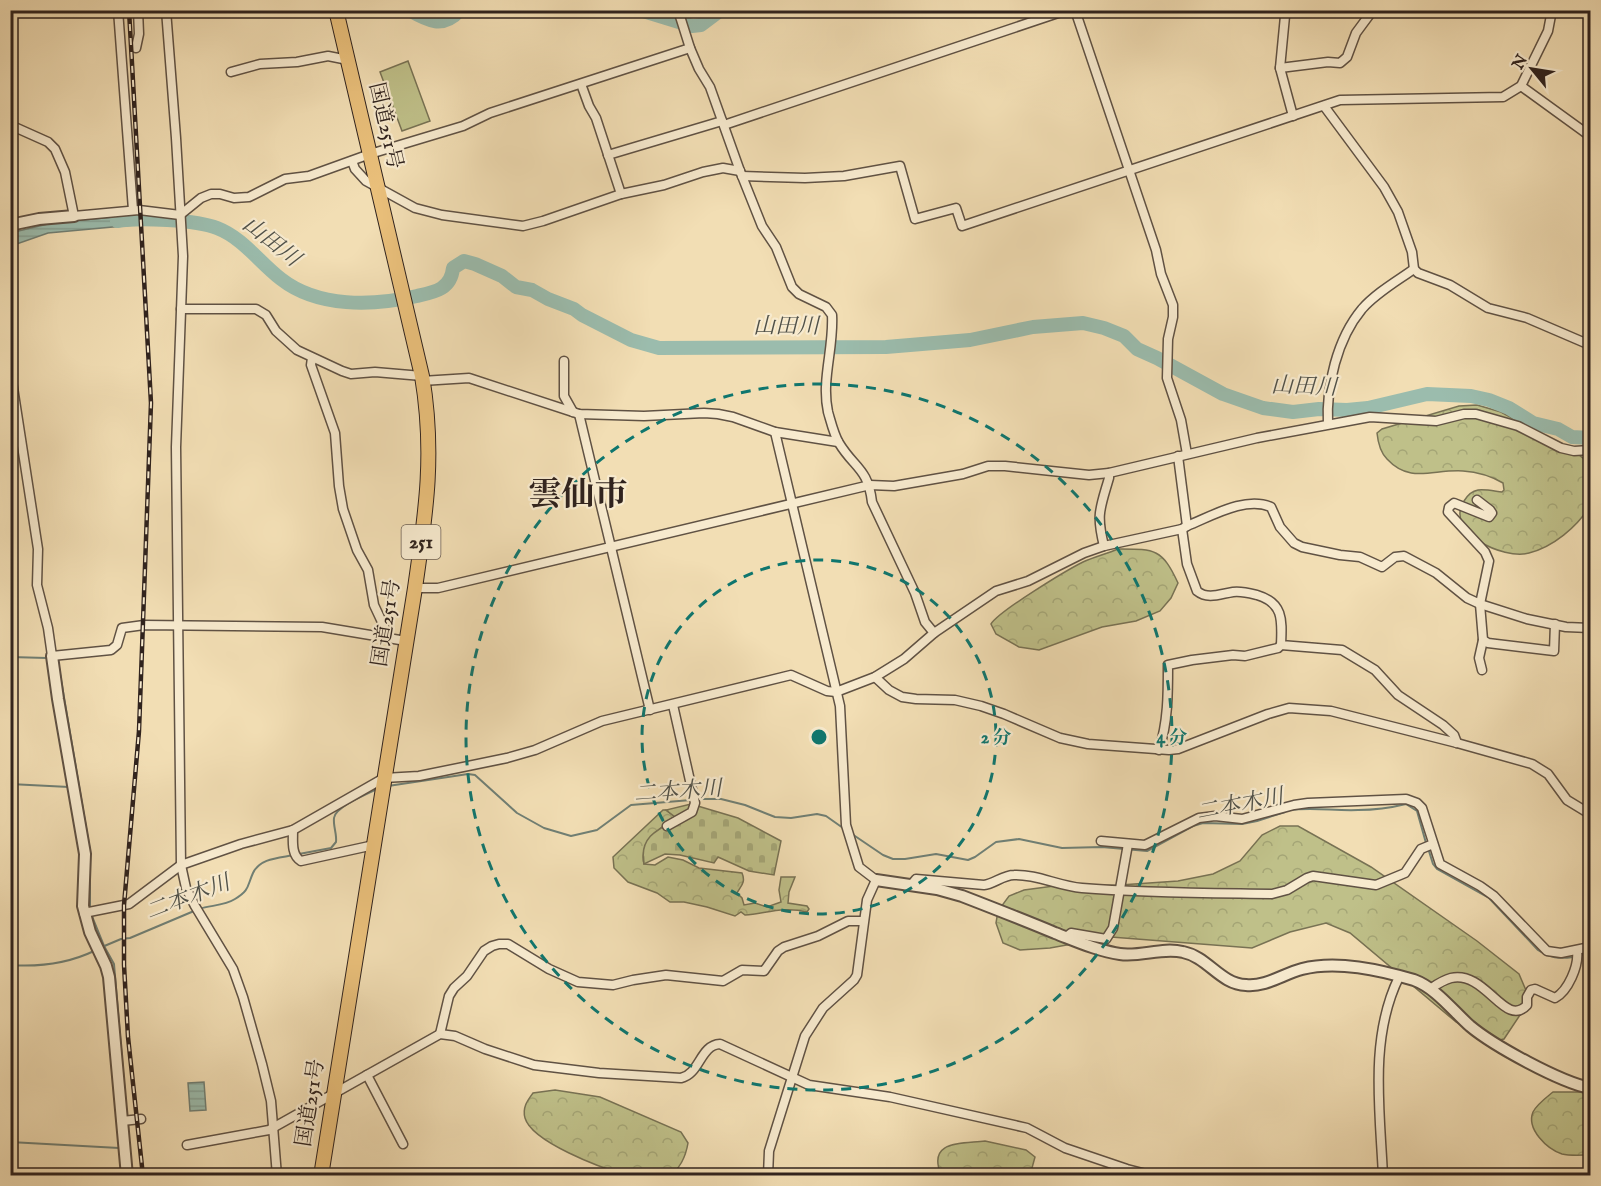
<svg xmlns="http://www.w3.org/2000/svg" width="1601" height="1186" font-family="'IM FELL English','Noto Serif JP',serif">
<defs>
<pattern id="forest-crowns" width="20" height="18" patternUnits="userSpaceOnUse" patternTransform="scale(1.5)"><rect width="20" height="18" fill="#bfc089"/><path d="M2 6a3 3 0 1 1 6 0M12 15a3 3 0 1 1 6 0" fill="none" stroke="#a4a576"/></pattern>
<pattern id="cemetery-stones" width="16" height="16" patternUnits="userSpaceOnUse" patternTransform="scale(1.5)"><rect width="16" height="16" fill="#bfc089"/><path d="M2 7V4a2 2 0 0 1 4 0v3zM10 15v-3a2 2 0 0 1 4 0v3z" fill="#a4a576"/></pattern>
<pattern id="water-rules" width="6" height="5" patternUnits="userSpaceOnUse" patternTransform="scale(1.5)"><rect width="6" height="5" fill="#9bbcad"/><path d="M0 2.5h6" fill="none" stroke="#86a194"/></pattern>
</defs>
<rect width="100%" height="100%" fill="#f2deb4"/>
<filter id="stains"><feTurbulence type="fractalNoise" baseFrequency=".00333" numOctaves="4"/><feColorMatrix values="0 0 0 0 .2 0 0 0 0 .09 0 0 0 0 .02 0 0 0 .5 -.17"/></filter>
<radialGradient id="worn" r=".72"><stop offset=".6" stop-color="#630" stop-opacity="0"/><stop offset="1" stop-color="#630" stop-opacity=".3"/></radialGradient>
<!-- grass -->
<polygon fill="#bfc089" stroke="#787254" stroke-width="1.5" points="408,61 430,121 402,131 380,72"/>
<!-- forest -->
<g fill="url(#forest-crowns)" stroke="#787254" stroke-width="1.5">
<path d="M1477,405L1501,412L1579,455L1589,463L1590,506C1577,527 1553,547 1529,553C1503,560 1444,532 1464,501C1467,496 1472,491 1478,490C1485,489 1494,491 1502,492L1504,490L1503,483C1491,476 1477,472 1463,471C1433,469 1410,484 1387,459C1380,452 1378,443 1377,433L1382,429L1459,406Z"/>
<path d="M1118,549C1154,549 1162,548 1178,583L1171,598L1160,611L1136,621L1102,627L1039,650L1019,647L996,634L991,624C999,611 1067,570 1083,562C1094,557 1106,554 1118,549Z"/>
<path d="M663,810H666L675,817C659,830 639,840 644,864L655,865L668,857L683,860L699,868L742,873C746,882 741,886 737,893L742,898L744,905L755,903L767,907L781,902L779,890L781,877H795L789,892L788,903L807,906L809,909L807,912C785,906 767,913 745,915L741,912L735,916L707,907L684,902H670L657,893L628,882L614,868L613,857Z"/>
<polygon points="1280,826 1298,826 1371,867 1477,941 1519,974 1528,995 1526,1006 1504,1039 1490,1042 1456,1022 1350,933 1326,923 1290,932 1252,948 1111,937 1050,948 1020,950 1003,943 996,923 998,911 1009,896 1024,890 1054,886 1120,885 1178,881 1213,874 1240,861 1262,835"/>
<path d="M555,1090L600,1097L681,1132L688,1143C686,1155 680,1172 666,1176C658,1177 632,1177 624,1174C601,1168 532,1142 525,1118C522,1107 528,1100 533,1093Z"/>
<path d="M1553,1092H1590V1155C1582,1155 1570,1156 1562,1154C1547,1149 1526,1129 1533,1112C1537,1104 1547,1097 1553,1092Z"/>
<path d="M985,1141L1026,1150L1035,1157L1032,1168L1027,1175H941C927,1140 961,1144 985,1141Z"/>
</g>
<!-- cemetery -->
<path fill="url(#cemetery-stones)" stroke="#787254" stroke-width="1.5" d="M691,804L738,818L781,841L774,875L749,871L718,857L714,863L680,855L665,854L644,864C639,838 656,830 676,820L675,817L666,810Z"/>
<!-- water -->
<g fill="url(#water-rules)" stroke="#707f74" stroke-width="1.5">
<polygon points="134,215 134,225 48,233 11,246 10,233 52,223"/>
<polygon points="204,1082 206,1110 190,1111 188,1083"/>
</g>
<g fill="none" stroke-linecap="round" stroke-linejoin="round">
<!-- stream -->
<g stroke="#707f74" stroke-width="2">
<polyline points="10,412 12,411"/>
<polyline points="10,657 47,658"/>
<polyline points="59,668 90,851"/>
<polyline points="10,784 69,787"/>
<polyline points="388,786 468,774 475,775 517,813 544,828 571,836 597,830 631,805 691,800"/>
<polyline points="697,799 721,799 745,805 775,817 791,818 817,814 826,816 843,828"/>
<path d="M1290,810C1313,807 1335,811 1358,810C1375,810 1390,808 1406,804L1417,811L1426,843"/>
<polyline points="852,834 883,855 893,859 905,859 936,854 968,860 975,857 996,842 1019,839 1062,848 1102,847 1147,851 1193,826 1203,823 1242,824 1257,821 1285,812"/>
<path d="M1428,848L1433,864L1437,869L1489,898L1538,950C1550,958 1559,959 1573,957"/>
<path d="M299,854L331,848L336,842C337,834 333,826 334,818C335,807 367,794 377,789"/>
<polyline points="90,908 90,869"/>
<path d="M199,909C211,905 224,906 235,899C250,890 247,886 253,873C260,858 279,858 294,855"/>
<polyline points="91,914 104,946 114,964 127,1119"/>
<polyline points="102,947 121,939 130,938 194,911"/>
<polyline points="1579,956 1590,952"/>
<path d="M10,965C40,967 67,964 94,951"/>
<polyline points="10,1142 119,1148"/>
<polyline points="131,1166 132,1176"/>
</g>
<!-- river -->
<g stroke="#9bbcad" stroke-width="14">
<path d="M409,10C428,21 443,29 460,10"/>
<polyline points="640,10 692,26 701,25 721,10"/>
<path d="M117,221C138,217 197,220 217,228C243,238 259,262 281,279C318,308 373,306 417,296C435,292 451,289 453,268L464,261L475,264L502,276L516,287L532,290L548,299L574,309L582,315L631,340L659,348L886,347L970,340L1033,327L1083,323L1104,328L1124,336L1137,349L1157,358L1223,394L1263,408L1293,412L1319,409L1347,410L1368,408L1427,394L1471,396L1489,400L1509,408L1533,423L1558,429L1572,437L1590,438"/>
</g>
<defs>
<g id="minor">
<polyline points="118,10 133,210"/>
<polyline points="166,10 176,138 183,256 176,447 181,865 186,888 195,906 233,969 243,997 262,1064 271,1101 277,1176"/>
<path d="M678,10L690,48L699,69L710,87L740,171L762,226L776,247L792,287L799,294L826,307L832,315C834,348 821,380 828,412C831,422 834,435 839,443C854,468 868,468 872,502L915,593L925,622L934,633"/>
<polyline points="1075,10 1156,250 1161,274 1173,305 1173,317 1168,339 1167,378 1181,420 1187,454"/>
<polyline points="1284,10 1285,16 1280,68 1293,116"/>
<polyline points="136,48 139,34 138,10"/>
<polyline points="1280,68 1328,62 1340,63 1347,57 1356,33 1373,10"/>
<polyline points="231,72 260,64 297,62 328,56 348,60"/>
<polyline points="581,84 589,106 596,118 621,194"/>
<polyline points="1521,86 1590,136"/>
<polyline points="1324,106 1384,187 1398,212 1412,252 1414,269 1418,273 1450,285 1488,308 1527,318 1590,345"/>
<polyline points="10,125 48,142 55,149 65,172 74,216 139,210 180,215 201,198 211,194 220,194 234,198 249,197 285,179 309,176 370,154 463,126 490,113 690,48"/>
<polyline points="724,125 1067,10"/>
<polyline points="608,155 722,121"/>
<polyline points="352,161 355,169 366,181 415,208 442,215 523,226 543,221 621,194 664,185 703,172 723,168 740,171"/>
<polyline points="742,176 805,178 844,176 900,166 915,219 956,208 962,226 1340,100 1503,97 1521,86 1548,31 1552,10"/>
<polyline points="181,309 256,309 266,315 276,331 297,350 342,371 351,374 375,372 422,376"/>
<polyline points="312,358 311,365 335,433 339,486 343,509 357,550 368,570 374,605 389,637"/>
<polyline points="564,361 564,396 573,412"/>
<polyline points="10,368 38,549 37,585 48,628 52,656 111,650 117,645 122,628 144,625 322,627 406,641"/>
<polyline points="422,381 469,378 579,414 644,416 704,413 718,414 733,417 775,432 838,442"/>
<polyline points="579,414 650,710"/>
<path d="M1328,424C1326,386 1337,339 1362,309C1376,293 1397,281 1414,269"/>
<polyline points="1178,456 1187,526"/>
<polyline points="1477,500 1490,510 1492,513 1489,517 1454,503 1449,507 1448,512 1485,552 1489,561 1480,604 1483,640 1488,643 1554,651 1555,624"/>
<path d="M1182,529L1187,564L1197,591C1208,600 1220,594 1233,592C1242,591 1249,593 1257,595C1284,603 1282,621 1281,645L1342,650L1375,670L1398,695L1443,725L1454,735L1457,743"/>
<path d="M1104,546C1096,514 1100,509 1109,478V473"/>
<polyline points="415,588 438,588 870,485 894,486 963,474 988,466 1005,466 1089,475 1109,473 1257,438 1370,417 1436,421 1464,414 1476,414 1518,426 1561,448 1574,451 1590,450"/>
<polyline points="1482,670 1479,658 1483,640"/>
<polyline points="875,677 889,690 902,697 916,699 955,700 981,706 1004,714 1060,738 1088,744 1169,750 1178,749 1268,714 1289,708 1331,711 1457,743 1532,764 1548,774 1567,800 1590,814"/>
<path d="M1159,750C1168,722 1168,694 1168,665L1192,660L1233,655L1245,656L1278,648L1281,645"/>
<polyline points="667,826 692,812 695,803 673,705"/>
<path d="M293,830C293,841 291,855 301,861L374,845"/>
<polyline points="1101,841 1145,845 1199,818 1215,816 1242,819 1294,805 1308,803 1406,799 1417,803 1422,808 1440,864 1480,886 1494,896 1547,951 1561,953 1590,947"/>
<path d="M911,885L916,879L984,885C994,884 1003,875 1014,875C1037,874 1058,886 1082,888C1145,893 1208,893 1272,894L1287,890L1307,878L1313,876L1376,885L1405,873L1421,849L1433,844"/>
<path d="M84,913L129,904L181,865L241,844L293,830L384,778L419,776L507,758L535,750L602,721L791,675L827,691L836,692L875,677L904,659L934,633L996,591L1028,581L1084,553L1104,546L1182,529L1187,526C1212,516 1245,496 1271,507L1280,527L1294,543L1302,547L1340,555L1360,557L1382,567L1395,557L1404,556L1436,573L1467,598L1480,604L1527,619L1566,627L1590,628"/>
<polyline points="1066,937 1071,933 1106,939 1113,928 1128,844"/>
<path d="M1430,989C1436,985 1443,980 1451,978C1486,970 1505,1029 1527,1005V997L1531,990L1535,989L1555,998C1568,991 1579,966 1577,951"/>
<polyline points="440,1034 449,996 454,988 467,976 484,951 492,946 499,944 508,944 549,969 578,982 613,985 633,980 666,975 723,981 742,970 764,971 778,951 784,947 818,936 848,921 863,921"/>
<polyline points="367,1075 403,1144"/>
<polyline points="122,1121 141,1119"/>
<path d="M187,1145L269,1130L440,1034L455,1036L485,1049L534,1065L599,1073L681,1078C700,1074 700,1045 720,1044L809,1085L890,1097L1027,1128L1065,1148L1127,1169L1154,1176"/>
<polyline points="768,1176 769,1151 805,1036 823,1008 854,980 857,975 867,900 876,880 859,867 846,825 840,706 775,432"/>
<path d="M1383,1176C1380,1110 1369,1038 1399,977"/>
</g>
<g id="tertiary">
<polyline points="10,225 39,219 74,216"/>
<polyline points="52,656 58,699 85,854 83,906 90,932 106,966 109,977 127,1176"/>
<path d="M876,880L937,889L962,896C993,908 1024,920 1055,933C1076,941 1098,951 1120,954C1141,957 1162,947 1183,952C1208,957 1220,984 1246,985C1266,987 1283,974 1302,969C1337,960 1380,970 1414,980C1436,988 1453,1011 1470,1026C1494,1046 1560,1082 1590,1088"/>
</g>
<path id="trunk" d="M321,1176L415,588C426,512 435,453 422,376L336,10"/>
</defs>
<!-- minor casing -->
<use href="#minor" stroke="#605244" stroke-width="11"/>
<!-- tertiary casing -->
<use href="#tertiary" stroke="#605244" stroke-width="14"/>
<!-- trunk casing -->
<use href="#trunk" stroke="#30231e" stroke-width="16"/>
<!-- minor -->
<use href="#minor" stroke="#f7eace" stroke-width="8"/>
<!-- tertiary -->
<use href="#tertiary" stroke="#f7eace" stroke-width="10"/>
<!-- trunk -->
<use href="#trunk" stroke="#e9bf7a" stroke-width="14"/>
<defs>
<polyline id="rail" points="129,10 151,403 139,731 124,905 124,965 128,1037 143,1176"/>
</defs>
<!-- rail casing -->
<use href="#rail" stroke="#30231e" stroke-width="4.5"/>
<!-- rail -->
<use href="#rail" stroke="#f7eace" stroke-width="2" stroke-dasharray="7" stroke-linecap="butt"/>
</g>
<!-- distance rings -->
<g fill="none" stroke="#0f766e" stroke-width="3" stroke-dasharray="10 8">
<circle cx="819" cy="737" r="177"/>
<circle cx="819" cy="737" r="353"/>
</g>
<g text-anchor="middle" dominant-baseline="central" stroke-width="4.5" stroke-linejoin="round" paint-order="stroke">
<!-- shield labels -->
<rect fill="#f7eace" stroke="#6c5f53" stroke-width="1.5" x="401.5" y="525" width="39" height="34" rx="4.5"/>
<g font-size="20" font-weight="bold" fill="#30231e">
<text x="421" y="542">251</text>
</g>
<!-- street labels -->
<g font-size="21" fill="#30231e" stroke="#f7eace">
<text transform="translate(385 126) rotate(77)">国道251号</text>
<text transform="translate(387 623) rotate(-81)">国道251号</text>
<text transform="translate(311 1103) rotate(-81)">国道251号</text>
</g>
<!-- water labels -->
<g font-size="22" font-style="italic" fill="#505149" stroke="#f7eace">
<text transform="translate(271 242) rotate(38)">山田川</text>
<text x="786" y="327">山田川</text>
<text transform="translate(1304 387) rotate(2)">山田川</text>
<text transform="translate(678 792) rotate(-4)">二本木川</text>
<text transform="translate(1240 805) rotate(-11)">二本木川</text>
<text transform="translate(188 898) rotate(-21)">二本木川</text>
</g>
<!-- town labels -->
<g font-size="33" font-weight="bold" fill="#30231e" stroke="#f7eace">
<text x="578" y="496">雲仙市</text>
</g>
</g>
<circle cx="819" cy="737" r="9" fill="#0f766e" stroke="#f7eace" stroke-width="3"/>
<g font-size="18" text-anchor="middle" font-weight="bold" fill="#0f766e" stroke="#f7eace" stroke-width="4.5" stroke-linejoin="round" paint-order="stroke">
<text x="996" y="743">2 分</text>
<text x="1172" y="743">4 分</text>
</g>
<!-- margin -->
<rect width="1601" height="1186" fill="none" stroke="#f2deb4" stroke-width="36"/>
<rect x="12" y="12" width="1577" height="1162" fill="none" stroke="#30231e" stroke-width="3"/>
<rect x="18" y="18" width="1565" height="1150" fill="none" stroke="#30231e" stroke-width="1.5"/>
<!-- north arrow -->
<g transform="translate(1532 69) rotate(300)" stroke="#f7eace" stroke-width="4.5" paint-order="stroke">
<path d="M0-4.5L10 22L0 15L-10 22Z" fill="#30231e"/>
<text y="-9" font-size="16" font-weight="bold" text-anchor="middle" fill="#30231e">N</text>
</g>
<rect width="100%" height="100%" filter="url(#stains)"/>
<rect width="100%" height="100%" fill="url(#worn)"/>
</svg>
